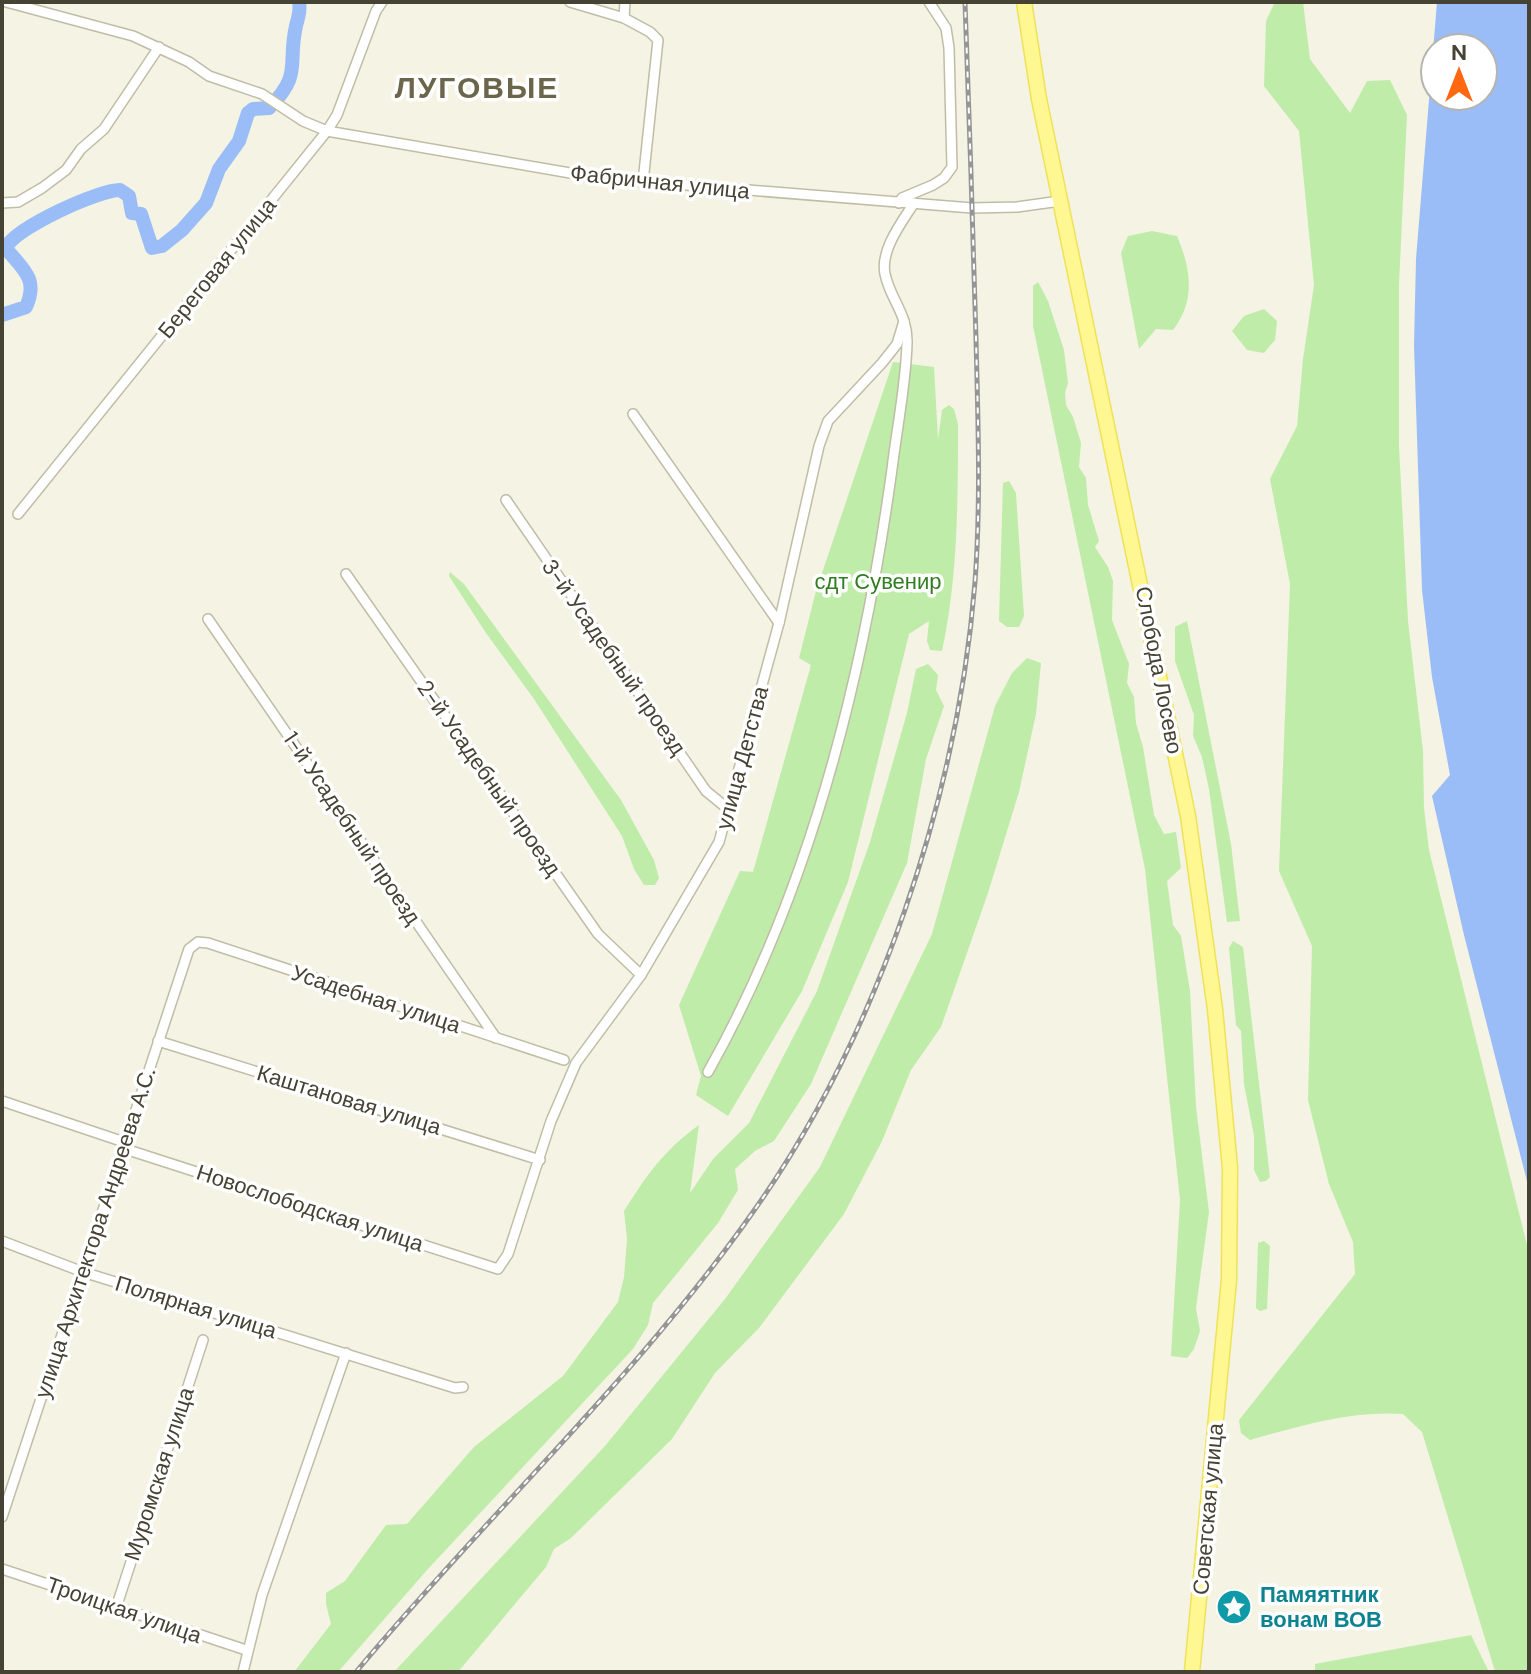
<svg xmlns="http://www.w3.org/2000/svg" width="1531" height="1674" font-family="'DM Sans',sans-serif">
<rect width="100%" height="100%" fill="#f4f3e4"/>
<!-- green -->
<g fill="#bfeca9">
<path d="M1275,2H1303L1310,59L1350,113L1367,81L1390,80L1407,115L1399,284V446L1408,621L1423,751L1424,808L1429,850L1529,1253V1672H1496L1494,1668L1422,1432L1403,1414C1351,1410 1300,1426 1250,1440L1241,1433L1239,1420L1355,1274L1353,1242L1329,1184L1308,1100L1312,946L1279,871L1290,584L1270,479L1297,426L1303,359L1314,285L1299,131L1264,86L1266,21Z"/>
<path d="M1152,231L1177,236C1191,269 1196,300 1173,330L1156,329L1139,349L1121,253L1128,236Z"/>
<polygon points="1038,282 1048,301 1064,350 1068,383 1065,393 1066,405 1073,417 1081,443 1079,467 1086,478 1088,505 1099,541 1095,547 1108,567 1113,581 1112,620 1129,664 1127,683 1134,697 1136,723 1143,747 1154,815 1164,834 1176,832 1181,868 1167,881 1173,925 1181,936 1190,991 1196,1107 1209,1212 1196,1308 1200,1331 1194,1349 1187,1358 1171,1356 1180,1200 1145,869 1033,326 1033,286"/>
<polygon points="1264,309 1277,321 1275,340 1264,353 1247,350 1232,331 1244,316"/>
<path d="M893,362L934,367L938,439L942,410L949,405L954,409L958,424C958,499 958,577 942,651L930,650L927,641L929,621L909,634L848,882L802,991L728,1116L696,1095L701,1076L679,1005L740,871L753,872L811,665L799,658L816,591Z"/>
<polygon points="1009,481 1016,493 1024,616 1019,627 1007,627 999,621 1003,483"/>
<polygon points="450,572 464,584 621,800 654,860 659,878 655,885 644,885 634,869 622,836 534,699 486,633 449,576"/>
<polygon points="1187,621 1231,844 1240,921 1227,922 1209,789 1202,757 1193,736 1194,715 1175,661 1175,627"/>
<polygon points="1027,658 1041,663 1036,714 1019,792 988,893 941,1027 911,1070 882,1141 844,1214 759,1328 715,1373 672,1439 571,1538 554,1549 546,1567 458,1672 394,1672 605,1446 725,1299 820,1167 932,934 995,706 1012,673"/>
<path d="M928,664L938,675L936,690L944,706L926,759L907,863L811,1084L774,1141L755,1151L735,1169L738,1190L718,1223L653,1303L648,1325L633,1349L427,1570L338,1672H294L331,1624L326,1604V1593L345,1581L386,1525L407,1524L474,1447L563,1376L618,1302L624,1277L627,1239L624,1211C647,1175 663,1151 699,1125L690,1193L713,1159L749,1123L817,991L870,842L907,713L916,669Z"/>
<polygon points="1233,941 1243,947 1270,1177 1266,1181 1260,1182 1254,1170 1254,1136 1244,1084 1241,1031 1236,1025 1229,948"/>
<polygon points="1264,1241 1270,1246 1267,1309 1260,1311 1256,1308 1258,1243"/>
<polygon points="1471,1635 1489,1672 1315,1672 1315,1664"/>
</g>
<!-- water -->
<path fill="#9bbdf7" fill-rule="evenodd" d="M1437,2H1529V1189L1464,935L1432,796L1450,775L1432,677L1422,590L1414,345L1416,259ZM1435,48H1483V96H1435Z"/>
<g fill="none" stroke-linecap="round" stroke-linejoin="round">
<!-- river -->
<path stroke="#9bbdf7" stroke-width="14" d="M2,315L26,307C38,280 25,271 8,251L7,246C18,227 98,190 120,190L129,196L132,213L141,214L152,248L162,246L182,230L206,203L219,169L239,141L248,113L253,109L269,108C303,73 287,66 296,26C298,17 301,12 299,2"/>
<defs>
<g id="minor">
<polyline points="6,2 133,36 189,62 209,76 262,94 303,121 327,131 599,178 972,208 1017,207 1060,201"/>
<polyline points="570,2 624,18"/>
<polyline points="625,2 624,18 650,32 658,40 643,182"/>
<polyline points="2,203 18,202 42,188 66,170 81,149 104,129 159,47"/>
<polyline points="899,203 902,198 933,185 944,178 952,167 949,48 946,28 929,2"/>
<polyline points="633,414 779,623"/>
<polyline points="506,500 706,791 728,809"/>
<polyline points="18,514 327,131 337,115 376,11 382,2"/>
<polyline points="346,574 598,934 641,975"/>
<polyline points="208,619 496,1038"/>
<polyline points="158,1041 540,1160"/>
<path d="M708,1072C810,891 864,674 892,469C897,427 906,384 907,343C908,314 890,299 885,274C880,250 902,222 914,203"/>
<polyline points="2,1101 124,1142"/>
<polyline points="122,1148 498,1269 508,1254 551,1121 576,1063 641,975 719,842 779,623 819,446 828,421 882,363 897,344 904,321"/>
<polyline points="2,1241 83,1272 455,1388 463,1387"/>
<polyline points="2,1517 189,949 198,942 208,943 564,1060"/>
<polyline points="2,1569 246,1650"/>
<polyline points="116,1608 203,1340"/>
<polyline points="243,1672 262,1595 346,1353"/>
</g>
<polyline id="primary" points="1024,2 1039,99 1188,816 1215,1009 1230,1168 1229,1280 1192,1672"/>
</defs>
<!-- minor casing -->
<use href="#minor" stroke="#c0bda6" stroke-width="12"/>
<!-- primary casing -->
<use href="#primary" stroke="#efe258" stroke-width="17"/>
<!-- minor -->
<use href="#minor" stroke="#fff" stroke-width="9"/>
<!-- primary -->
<use href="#primary" stroke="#fff792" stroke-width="14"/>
<defs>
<path id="rail" d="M356,1672C486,1516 636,1378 753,1212C878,1036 958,796 975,582C981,501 978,420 976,339C973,227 969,114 965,2"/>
</defs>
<!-- rail casing -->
<use href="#rail" stroke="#959595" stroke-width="5"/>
<!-- rail -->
<use href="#rail" stroke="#fff" stroke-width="2" stroke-dasharray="6" stroke-linecap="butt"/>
</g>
<!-- icons -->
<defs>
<symbol id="sight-disc" viewBox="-11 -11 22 22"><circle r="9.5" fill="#0f9aa8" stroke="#fff"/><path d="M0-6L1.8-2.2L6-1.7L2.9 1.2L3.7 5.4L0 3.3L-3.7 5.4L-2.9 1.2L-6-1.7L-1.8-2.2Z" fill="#fff"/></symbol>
</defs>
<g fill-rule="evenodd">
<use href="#sight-disc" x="1214" y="1587" width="40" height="40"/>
</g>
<g text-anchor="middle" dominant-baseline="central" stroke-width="7" stroke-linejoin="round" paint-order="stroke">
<!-- street labels -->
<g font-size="22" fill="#474334" stroke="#fff">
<text transform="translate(660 182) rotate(6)">Фабричная улица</text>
<text transform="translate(217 268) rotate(-51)">Береговая улица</text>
<text transform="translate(614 657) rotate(55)">3-й Усадебный проезд</text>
<text transform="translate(1159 670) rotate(79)">Слобода Лосево</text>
<text transform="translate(742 758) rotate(-75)">улица Детства</text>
<text transform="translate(489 778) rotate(55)">2-й Усадебный проезд</text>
<text transform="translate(352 828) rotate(56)">1-й Усадебный проезд</text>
<text transform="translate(376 999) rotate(18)">Усадебная улица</text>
<text transform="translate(349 1100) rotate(17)">Каштановая улица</text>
<text transform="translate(310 1208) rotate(18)">Новослободская улица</text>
<text transform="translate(95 1233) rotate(-72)">улица Архитектора Андреева А.С.</text>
<text transform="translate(196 1307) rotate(17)">Полярная улица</text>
<text transform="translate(159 1474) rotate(-72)">Муромская улица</text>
<text transform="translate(1208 1509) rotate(-85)">Советская улица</text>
<text transform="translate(124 1610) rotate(19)">Троицкая улица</text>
</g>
<!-- park labels -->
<g font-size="22" fill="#317e21" stroke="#fff">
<text x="878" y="581">сдт Сувенир</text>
</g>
<!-- culture labels -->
<g font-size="22" font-weight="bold" fill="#0d838f" stroke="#fff" text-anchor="start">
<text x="1260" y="1594">Памяятник<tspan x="1260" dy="25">вонам ВОВ</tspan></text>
</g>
<!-- district labels -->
<g font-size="30" font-weight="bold" letter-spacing="2" fill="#6b654a" stroke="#fff">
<text x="477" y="87">ЛУГОВЫЕ</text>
</g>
</g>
<!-- border -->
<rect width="1531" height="1674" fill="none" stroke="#474334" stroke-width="8"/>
<!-- north arrow -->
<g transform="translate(1459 72)"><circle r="38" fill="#ffffff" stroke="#b5b4ae" stroke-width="2"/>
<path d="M0-6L14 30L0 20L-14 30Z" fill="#ff6810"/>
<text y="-12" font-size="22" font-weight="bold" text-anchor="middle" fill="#474334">N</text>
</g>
</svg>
